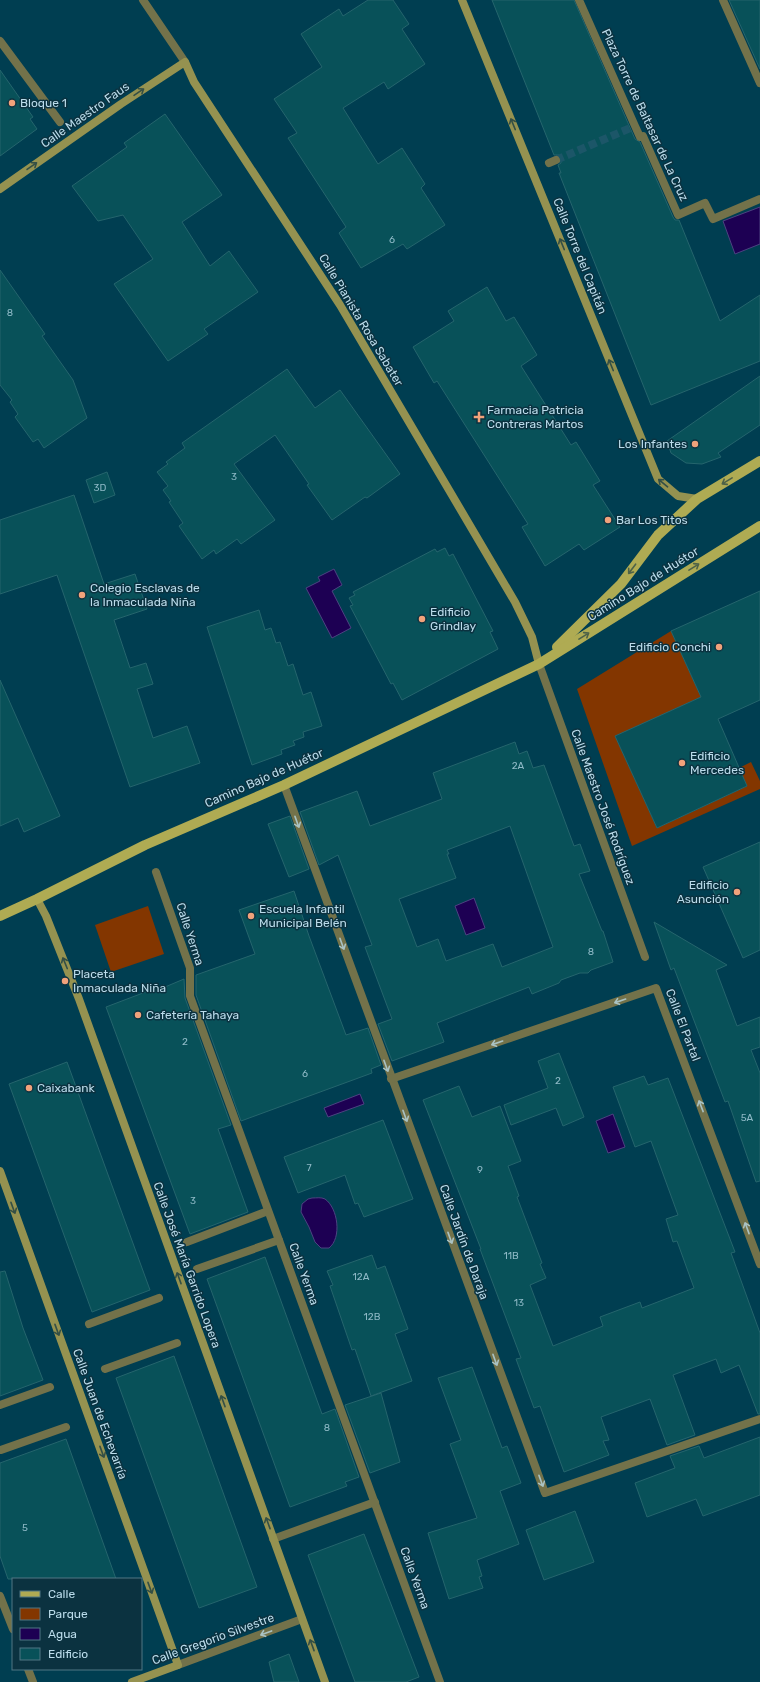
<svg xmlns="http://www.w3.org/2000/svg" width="760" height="1682" font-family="Rubik,sans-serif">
<rect width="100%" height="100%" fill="#003e51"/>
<!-- green -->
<g fill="#833600">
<polygon points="671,631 701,697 616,737 657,828 747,786 739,768 751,762 760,781 760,789 632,846 577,689"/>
<polygon points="148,906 164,954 111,972 95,925"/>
</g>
<!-- water -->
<g fill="#1d0053" stroke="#4c4281">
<polygon points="760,207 760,244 735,254 723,221"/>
<polygon points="334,569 342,585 332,591 351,628 332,638 306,588 320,581 318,577"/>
<polygon points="474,898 485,928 466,935 455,906"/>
<polygon points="360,1094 364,1104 328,1117 324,1108"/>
<polygon points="613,1114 625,1147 608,1153 596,1121"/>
<path d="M312,1198C317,1198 321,1197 325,1199C338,1208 342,1238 329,1248H321L315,1242L309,1227L301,1212L302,1204L308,1199Z"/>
</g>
<!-- building -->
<g fill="#085159" stroke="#25656d" fill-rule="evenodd">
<polygon points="368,0 393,0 409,24 402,29 425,64 388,89 384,82 343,108 378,164 402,148 425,184 421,188 445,225 407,249 403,244 361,268 339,233 346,227 288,138 297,133 274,99 322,67 301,34 339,9 343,16"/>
<polygon points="492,0 574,0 635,139 640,142 673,217 675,220 679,220 720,321 760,295 760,361 651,405 559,173 561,173 558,165 561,163 561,158 559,155 554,155"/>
<polygon points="729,0 760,0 760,69"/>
<polygon points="0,70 33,117 30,119 37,129 0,156"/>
<polygon points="165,114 222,195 182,222 210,266 229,251 258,292 204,329 208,334 168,361 114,284 153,259 123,215 98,221 72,186 127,147 124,143"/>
<polygon points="0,270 45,334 42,336 73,380 87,418 44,448 38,439 33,442 15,417 18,414 10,402 12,400 0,385"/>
<polygon points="487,287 506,321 514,317 537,355 521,366 571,445 576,442 600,481 593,485 620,527 584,550 579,544 545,566 522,527 528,524 437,381 434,383 413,347 454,321 448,311"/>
<polygon points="287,369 315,408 340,390 400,474 367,498 365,497 332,520 307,485 309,484 275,435 234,464 275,520 241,544 237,539 216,554 214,550 202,559 179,526 183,523 169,502 171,501 163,490 168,486 157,472 168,464 166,462 185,448 182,443"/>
<polygon points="760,376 760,425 718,453 721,457 702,464 686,463 671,453 667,441"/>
<polygon points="107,472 115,495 94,503 86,480"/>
<polygon points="74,495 104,584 135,574 147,609 114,620 130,668 146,663 153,684 137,689 153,738 187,726 200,763 130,787 57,575 0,594 0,520"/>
<polygon points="445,548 449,556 453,554 493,631 490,632 498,649 402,700 393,683 391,684 350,606 353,605 349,598 355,595 353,592 435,549 437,552"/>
<polygon points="760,591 760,700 718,719 747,786 657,828 615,736 701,697 671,631"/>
<polygon points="259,610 265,630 271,628 276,643 280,642 288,666 293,664 303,695 311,692 322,726 303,732 304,737 293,741 295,745 281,750 282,754 252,765 207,627"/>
<polygon points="0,680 60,816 24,832 18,818 0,826"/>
<path d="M515,742L519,754L527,751L533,768L544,765L574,846L580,844L590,871L579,874L602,931H603L613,962L591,970L588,973H580L561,980L559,983L532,994L529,987L437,1023L444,1042L392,1061L378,1024L392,1019L365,947L372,945L338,855L319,865L300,812L357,791L370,826L442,799L433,773ZM510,826L553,947L502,967L493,944L446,961L438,939L417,947L399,899L456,878L447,854H449L447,850Z"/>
<polygon points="290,816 309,869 289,877 268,824"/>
<polygon points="760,842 760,950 743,958 703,867"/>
<polygon points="294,891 309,936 346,1035 368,1028 381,1065 371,1069 372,1073 241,1121 196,995 196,975 255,954 239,910"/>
<polygon points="654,922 727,965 716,970 737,1026 760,1017 760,1047 751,1050 760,1073 760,1181 756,1182 728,1101 725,1102 674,968 671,970"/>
<polygon points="184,979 185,998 231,1125 218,1129 248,1212 190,1234 106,1007 164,985 165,987"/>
<polygon points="559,1053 584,1117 563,1126 556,1108 511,1125 504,1105 548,1088 538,1061"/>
<polygon points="67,1062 150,1290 92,1312 9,1084"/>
<polygon points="644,1076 648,1085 668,1078 735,1252 731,1253 760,1333 760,1414 758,1414 739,1365 721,1373 716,1359 673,1375 695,1435 667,1445 650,1399 601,1417 609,1440 603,1441 609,1455 564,1472 540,1406 534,1408 516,1359 521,1358 480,1249 481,1249 423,1100 459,1086 472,1117 500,1106 521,1161 508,1166 519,1196 517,1197 542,1263 540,1264 546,1278 530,1285 553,1346 603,1326 600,1317 640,1302 642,1308 694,1288 677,1241 673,1242 666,1219 678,1215 651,1141 635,1147 613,1087"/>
<polygon points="383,1120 413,1199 364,1217 358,1203 355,1204 345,1175 298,1193 284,1157"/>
<polygon points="372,1255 377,1269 385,1266 408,1329 395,1334 412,1381 371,1396 355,1349 352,1350 330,1286 333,1285 327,1271"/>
<polygon points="265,1257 322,1414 335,1409 359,1477 345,1482 347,1486 290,1507 207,1279"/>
<polygon points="5,1271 23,1328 43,1380 0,1396 0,1272"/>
<polygon points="174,1356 257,1587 199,1608 116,1378"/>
<polygon points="472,1367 502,1448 507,1446 521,1483 500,1491 519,1544 477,1560 482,1576 479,1577 483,1588 449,1599 428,1533 477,1518 450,1444 461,1440 438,1378"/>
<polygon points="381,1393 400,1462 370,1473 345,1405"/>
<polygon points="760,1437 760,1495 703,1516 696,1499 647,1517 635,1483 675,1468 670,1456 699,1446 704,1458"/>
<polygon points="66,1439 116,1579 8,1579 0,1556 0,1463"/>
<polygon points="575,1511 594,1562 544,1580 526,1530"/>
<polygon points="364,1534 419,1677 406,1682 355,1682 308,1555"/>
<polygon points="289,1654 299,1682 274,1682 269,1662"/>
</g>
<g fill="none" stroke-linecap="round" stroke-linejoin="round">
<!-- street-tunnel -->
<polyline stroke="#1c5668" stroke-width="8" stroke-dasharray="8 4" stroke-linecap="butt" points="556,160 635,126"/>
<!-- street -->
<g stroke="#73724a" stroke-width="8">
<polyline points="143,0 185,62"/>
<polyline points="579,0 635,126 640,137 643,136 678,215 705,203 713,219 760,199"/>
<polyline points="723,0 760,83"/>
<polyline points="0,41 60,122"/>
<polyline points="549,163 556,160"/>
<polyline points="539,664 645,957"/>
<polyline points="284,785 545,1493 760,1419"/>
<polyline points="156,872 190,968 190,996 440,1682"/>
<polyline points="391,1079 656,988 760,1264"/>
<polyline points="187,1242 268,1211"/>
<polyline points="197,1269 279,1240"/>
<polyline points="89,1324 159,1298"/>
<polyline points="105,1369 177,1343"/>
<polyline points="0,1405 50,1387"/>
<polyline points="1,1450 66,1427"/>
<polyline points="273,1539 375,1502"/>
<polyline points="0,1596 13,1629"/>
<polyline points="178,1665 302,1619"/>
<polyline points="28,1669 33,1682"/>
</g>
<!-- secondary -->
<g stroke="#959250" stroke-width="8">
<polyline points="462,0 658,479 678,496 697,499"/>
<polyline points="0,189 121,104 185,62 194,82 340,305 515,602 532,637 539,664"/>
<polyline points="37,899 46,916 79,999 325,1682"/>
<polyline points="0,1171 178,1665 132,1682"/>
</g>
<!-- primary -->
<g stroke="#afab53" stroke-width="10">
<polyline points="557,647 621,584 658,535 697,499 760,461"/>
<polyline points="0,916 37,899 145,845 284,785 539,664 760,526"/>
</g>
</g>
<!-- one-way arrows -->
<defs><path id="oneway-shaft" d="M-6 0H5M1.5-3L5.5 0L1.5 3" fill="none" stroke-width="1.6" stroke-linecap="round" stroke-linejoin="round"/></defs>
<g stroke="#344f45">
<use href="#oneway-shaft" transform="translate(139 92) rotate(-34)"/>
<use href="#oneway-shaft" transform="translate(513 124) rotate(-112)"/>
<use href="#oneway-shaft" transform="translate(32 166) rotate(-35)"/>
<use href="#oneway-shaft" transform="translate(562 244) rotate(-112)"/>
<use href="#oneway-shaft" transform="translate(611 365) rotate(-112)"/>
<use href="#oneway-shaft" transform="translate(663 483) rotate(-140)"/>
<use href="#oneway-shaft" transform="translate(65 963) rotate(-112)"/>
<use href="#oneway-shaft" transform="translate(13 1208) rotate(70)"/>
<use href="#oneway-shaft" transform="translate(179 1278) rotate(-110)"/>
<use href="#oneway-shaft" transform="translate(57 1330) rotate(70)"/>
<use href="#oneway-shaft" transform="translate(223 1401) rotate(-110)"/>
<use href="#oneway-shaft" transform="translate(102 1452) rotate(70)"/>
<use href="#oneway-shaft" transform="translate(268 1523) rotate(-110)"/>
<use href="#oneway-shaft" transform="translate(150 1588) rotate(70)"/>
<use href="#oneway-shaft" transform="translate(312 1645) rotate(-110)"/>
</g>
<g stroke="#4d6248">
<use href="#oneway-shaft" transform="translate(727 481) rotate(149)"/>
<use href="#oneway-shaft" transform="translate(694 567) rotate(-32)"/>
<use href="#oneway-shaft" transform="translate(632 569) rotate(127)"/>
<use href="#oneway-shaft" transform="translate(584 636) rotate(-32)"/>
</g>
<g stroke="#a9c2c3">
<use href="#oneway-shaft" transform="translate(297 822) rotate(70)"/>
<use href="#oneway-shaft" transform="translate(342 944) rotate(70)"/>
<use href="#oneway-shaft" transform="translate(620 1001) rotate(161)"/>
<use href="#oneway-shaft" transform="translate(497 1043) rotate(161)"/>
<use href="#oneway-shaft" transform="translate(386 1066) rotate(70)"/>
<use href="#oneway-shaft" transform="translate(701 1106) rotate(-111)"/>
<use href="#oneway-shaft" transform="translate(405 1116) rotate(70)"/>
<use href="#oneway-shaft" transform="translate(747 1228) rotate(-110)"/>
<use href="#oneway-shaft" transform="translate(450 1238) rotate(70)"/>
<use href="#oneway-shaft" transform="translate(495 1360) rotate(70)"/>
<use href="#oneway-shaft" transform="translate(541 1481) rotate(70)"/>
<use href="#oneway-shaft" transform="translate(266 1633) rotate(160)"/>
</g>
<!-- markers -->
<g fill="#f1a27b" stroke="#0b3240" stroke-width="1.5">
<circle cx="12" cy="103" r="4"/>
<path d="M477 411h4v4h4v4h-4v4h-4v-4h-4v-4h4z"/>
<circle cx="695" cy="444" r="4"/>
<circle cx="608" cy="520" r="4"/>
<circle cx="82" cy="595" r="4"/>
<circle cx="422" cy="619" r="4"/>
<circle cx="719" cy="647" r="4"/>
<circle cx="682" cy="763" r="4"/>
<circle cx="737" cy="892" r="4"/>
<circle cx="251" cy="916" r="4"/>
<circle cx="65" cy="981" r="4"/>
<circle cx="138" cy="1015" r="4"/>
<circle cx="29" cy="1088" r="4"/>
</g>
<g text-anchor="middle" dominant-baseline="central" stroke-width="3" stroke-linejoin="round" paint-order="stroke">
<!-- number labels -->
<g font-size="10" fill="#8eb9c6">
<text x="392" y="240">6</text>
<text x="10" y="313">8</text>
<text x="234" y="477">3</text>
<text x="100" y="488">3D</text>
<text x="518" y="766">2A</text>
<text x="591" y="952">8</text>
<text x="185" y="1042">2</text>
<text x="305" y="1074">6</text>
<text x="558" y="1081">2</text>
<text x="747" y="1118">5A</text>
<text x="309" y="1168">7</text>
<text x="480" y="1170">9</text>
<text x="193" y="1201">3</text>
<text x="511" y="1256">11B</text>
<text x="361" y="1277">12A</text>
<text x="519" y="1303">13</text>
<text x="372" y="1317">12B</text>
<text x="327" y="1428">8</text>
<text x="25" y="1528">5</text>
</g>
<!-- poi labels -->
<g font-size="12" fill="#bbdceb" stroke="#0b3240" text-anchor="start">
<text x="20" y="103">Bloque 1</text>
<text x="487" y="410">Farmacia Patricia<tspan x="487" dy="14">Contreras Martos</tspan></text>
<text x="687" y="444" text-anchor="end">Los Infantes</text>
<text x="616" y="520">Bar Los Titos</text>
<text x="90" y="588">Colegio Esclavas de<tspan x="90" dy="14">la Inmaculada Niña</tspan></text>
<text x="430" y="612">Edificio<tspan x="430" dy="14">Grindlay</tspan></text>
<text x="711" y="647" text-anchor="end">Edificio Conchi</text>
<text x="690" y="756">Edificio<tspan x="690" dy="14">Mercedes</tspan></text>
<text x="729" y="885" text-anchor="end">Edificio<tspan x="729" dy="14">Asunción</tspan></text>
<text x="259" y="909">Escuela Infantil<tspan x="259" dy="14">Municipal Belén</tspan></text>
<text x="73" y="974">Placeta<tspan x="73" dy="14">Inmaculada Niña</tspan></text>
<text x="146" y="1015">Cafetería Tahaya</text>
<text x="37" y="1088">Caixabank</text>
</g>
<!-- street labels -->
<g font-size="12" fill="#bbdceb" stroke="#0b3240">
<text transform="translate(85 115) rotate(-35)">Calle Maestro Faus</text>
<text transform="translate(645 115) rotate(65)">Plaza Torre de Baltasar de La Cruz</text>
<text transform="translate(580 256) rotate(68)">Calle Torre del Capitán</text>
<text transform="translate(361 320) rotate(59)">Calle Pianista Rosa Sabater</text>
<text transform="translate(643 584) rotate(-32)">Camino Bajo de Huétor</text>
<text transform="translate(264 778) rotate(-24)">Camino Bajo de Huétor</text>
<text transform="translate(603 807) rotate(70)">Calle Maestro José Rodríguez</text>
<text transform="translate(190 934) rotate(72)">Calle Yerma</text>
<text transform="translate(683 1025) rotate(69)">Calle El Partal</text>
<text transform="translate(464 1242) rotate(70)">Calle Jardín de Daraja</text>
<text transform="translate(187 1265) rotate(70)">Calle José María Garrido Lopera</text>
<text transform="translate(304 1274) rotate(70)">Calle Yerma</text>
<text transform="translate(100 1414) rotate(70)">Calle Juan de Echevarría</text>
<text transform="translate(415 1578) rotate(70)">Calle Yerma</text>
<text transform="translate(213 1639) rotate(-20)">Calle Gregorio Silvestre</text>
</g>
</g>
<!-- legend -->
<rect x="12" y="1578" width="130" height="92" fill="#0b3240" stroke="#517684"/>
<rect x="20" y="1591" width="20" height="6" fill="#afab53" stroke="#517684"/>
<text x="48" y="1598" font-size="12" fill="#bbdceb">Calle</text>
<rect x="20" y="1608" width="20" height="12" fill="#833600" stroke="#517684"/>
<text x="48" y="1618" font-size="12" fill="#bbdceb">Parque</text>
<rect x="20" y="1628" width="20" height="12" fill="#1d0053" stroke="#517684"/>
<text x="48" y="1638" font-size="12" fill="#bbdceb">Agua</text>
<rect x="20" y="1648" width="20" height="12" fill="#085159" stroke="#517684"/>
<text x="48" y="1658" font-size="12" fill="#bbdceb">Edificio</text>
</svg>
